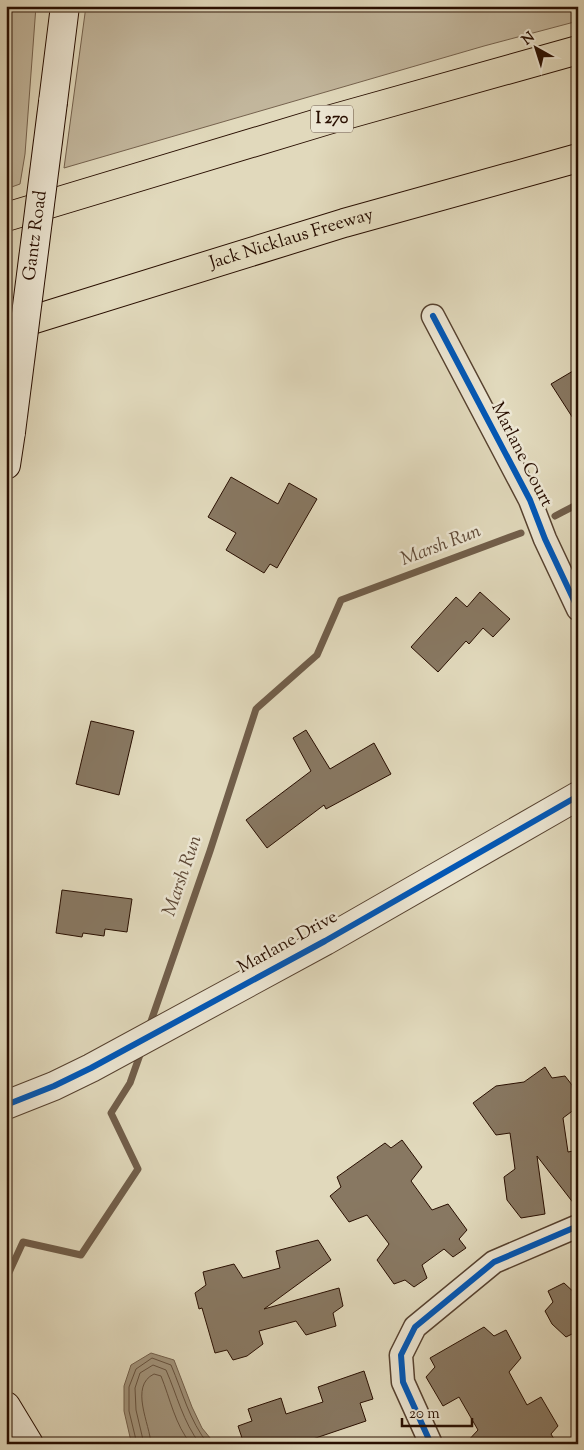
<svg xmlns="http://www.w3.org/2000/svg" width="584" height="1450" font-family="'Sorts Mill Goudy',serif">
<rect width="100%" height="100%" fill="#e1d9bc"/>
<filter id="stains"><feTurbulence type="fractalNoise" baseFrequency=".004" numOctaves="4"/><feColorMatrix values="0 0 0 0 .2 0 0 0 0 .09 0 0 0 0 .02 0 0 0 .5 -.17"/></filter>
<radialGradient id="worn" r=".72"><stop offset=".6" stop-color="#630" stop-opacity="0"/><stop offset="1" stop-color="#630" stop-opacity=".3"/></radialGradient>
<!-- green -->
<g fill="#c2b69c" stroke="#75624e">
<polygon points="6,6 36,6 25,154 20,184 6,189"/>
<polygon points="86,6 578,6 578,21 484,46 64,168"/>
</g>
<!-- water -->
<polygon fill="#a2947c" stroke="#715e4a" points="151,1353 174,1360 192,1407 202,1428 215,1444 133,1444 130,1437 124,1411 124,1386 131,1365"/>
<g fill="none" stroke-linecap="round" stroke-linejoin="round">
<!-- shore -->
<g stroke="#65513e" stroke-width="1">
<path d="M137,1444L129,1411V1387L136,1369L152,1358L171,1365C183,1393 189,1420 208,1444"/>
<path d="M144,1444L136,1410L135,1388L140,1373L153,1365L166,1370C177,1395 183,1422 200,1444"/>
<path d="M151,1444C150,1424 129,1386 154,1374L161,1376C170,1398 175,1425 191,1444"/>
</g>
<!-- stream -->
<g stroke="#715e4a" stroke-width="7">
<polyline points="555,516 578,504"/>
<polyline points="149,1027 210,851 256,709 317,655 341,600 521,533"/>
<polyline points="6,1279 23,1242 81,1255 138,1169 111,1113 130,1083 142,1049"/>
</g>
</g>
<!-- building -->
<g fill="#887862" stroke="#280e00">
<polygon points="578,368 578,426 551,384"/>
<polygon points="231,477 278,504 289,483 317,499 277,568 270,564 264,573 226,550 236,533 208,517"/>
<polygon points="480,592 510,619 493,637 483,628 469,644 466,641 438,672 411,647 456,597 467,607"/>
<polygon points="91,721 134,731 119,795 76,784"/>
<polygon points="306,730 330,769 374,743 391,774 326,809 324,805 267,848 246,820 311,771 293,738"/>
<polygon points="62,890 132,899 127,932 105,929 104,936 83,933 82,937 56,933"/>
<polygon points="545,1067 552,1078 565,1076 572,1085 575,1109 563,1118 568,1152 578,1150 578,1209 537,1156 545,1214 521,1218 507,1200 504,1177 515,1169 510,1133 496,1135 473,1103 496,1086 524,1082"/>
<polygon points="402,1140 422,1167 411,1181 432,1210 448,1204 467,1230 459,1239 466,1248 453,1257 444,1249 422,1265 427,1278 414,1287 405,1280 394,1284 377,1260 389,1244 367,1215 349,1222 330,1196 341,1187 337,1177 385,1143 391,1148"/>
<polygon points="318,1240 331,1260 264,1309 339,1288 343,1306 333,1313 336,1326 306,1335 296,1321 259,1331 263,1344 247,1356 233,1360 227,1350 215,1353 202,1308 199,1309 195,1293 206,1285 203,1272 234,1264 243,1278 280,1268 276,1251"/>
<polygon points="564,1283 578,1296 578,1331 566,1337 552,1324 545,1311 553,1302 548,1291"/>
<polygon points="484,1327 494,1336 506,1330 521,1358 509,1372 527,1405 541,1397 558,1426 551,1434 557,1444 465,1444 478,1430 459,1397 443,1406 426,1377 435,1367 430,1358"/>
<polygon points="364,1371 373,1399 360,1403 366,1421 298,1444 244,1444 238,1426 252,1421 248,1409 281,1398 286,1414 323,1402 318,1387"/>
</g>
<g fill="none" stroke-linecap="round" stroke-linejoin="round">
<defs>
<g id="minor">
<polyline points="433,316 530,500 545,539 578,609"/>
<polyline points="431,1444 403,1382 401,1355 415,1327 494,1262 578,1226"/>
</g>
<polyline id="tertiary" points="6,1105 54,1086 91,1068 325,941 578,796"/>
<g id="secondary">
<polyline points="53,102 65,6"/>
<polyline points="6,465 11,432"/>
<polyline points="6,1406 29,1444"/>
</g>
<g id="motorway">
<polyline points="6,217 328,120 578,50"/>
<path id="s1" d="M6,328L344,223L578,158"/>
</g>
</defs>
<!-- minor casing -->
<use href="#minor" stroke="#56412f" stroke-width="25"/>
<!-- tertiary casing -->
<use href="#tertiary" stroke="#56412f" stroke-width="30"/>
<!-- secondary casing -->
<use href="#secondary" stroke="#280e00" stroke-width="30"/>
<!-- motorway casing -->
<use href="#motorway" stroke="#280e00" stroke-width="30"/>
<!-- minor -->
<use href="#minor" stroke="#ece6d3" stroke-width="22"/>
<!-- tertiary -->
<use href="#tertiary" stroke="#ece6d3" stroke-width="28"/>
<!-- secondary -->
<use href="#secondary" stroke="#ece6d3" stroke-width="28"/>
<!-- motorway -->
<use href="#motorway" stroke="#e1d9bc" stroke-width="28"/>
<defs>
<g id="secondary-bridge">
<path id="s2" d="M11,432L53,102"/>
</g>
</defs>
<!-- secondary-bridge casing -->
<use href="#secondary-bridge" stroke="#280e00" stroke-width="30" stroke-linecap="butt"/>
<!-- secondary-bridge -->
<use href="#secondary-bridge" stroke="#ece6d3" stroke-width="28"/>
<defs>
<g id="cycleway">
<polyline points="433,316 530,500 545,539 578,609"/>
<polyline points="6,1105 54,1086 91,1068 325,941 578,796"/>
<polyline points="431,1444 403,1382 401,1355 415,1327 494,1262 578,1226"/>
</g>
</defs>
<!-- cycleway casing -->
<use href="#cycleway" stroke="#ece6d3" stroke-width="9"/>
<!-- cycleway -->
<use href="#cycleway" stroke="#0057b8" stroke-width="6"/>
</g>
<g text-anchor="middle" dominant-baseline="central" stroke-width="5" stroke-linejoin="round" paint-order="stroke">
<!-- shield labels -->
<rect fill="#ece6d3" stroke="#634f3f" stroke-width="1" x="311" y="105.5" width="42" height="27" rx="4"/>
<g font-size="16" font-weight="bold" fill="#280e00">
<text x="332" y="119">I 270</text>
</g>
<!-- street labels -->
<g font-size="18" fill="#280e00" stroke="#ece6d3">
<text stroke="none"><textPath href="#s2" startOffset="198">Gantz Road</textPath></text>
<text stroke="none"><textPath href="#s1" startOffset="299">Jack Nicklaus Freeway</textPath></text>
<text transform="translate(521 455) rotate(63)">Marlane Court</text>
<text transform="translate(288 943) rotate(-29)">Marlane Drive</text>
</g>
<!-- water labels -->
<g font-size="19" font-style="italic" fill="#5f4a38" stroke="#ece6d3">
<text transform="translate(441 546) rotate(-21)">Marsh Run</text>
<text transform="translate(183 876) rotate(-71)">Marsh Run</text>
</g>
</g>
<!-- margin -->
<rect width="584" height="1450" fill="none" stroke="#e1d9bc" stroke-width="25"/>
<rect x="8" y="8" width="569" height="1435" fill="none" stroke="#280e00" stroke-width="2.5"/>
<rect x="12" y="12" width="559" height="1425" fill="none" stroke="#280e00"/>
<!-- north arrow -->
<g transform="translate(536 48) rotate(321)" stroke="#ece6d3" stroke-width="4" paint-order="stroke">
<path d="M0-4L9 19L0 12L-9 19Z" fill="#280e00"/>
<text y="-8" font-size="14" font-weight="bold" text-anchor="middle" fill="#280e00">N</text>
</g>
<!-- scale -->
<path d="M402 1418v8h70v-8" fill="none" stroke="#280e00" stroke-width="2.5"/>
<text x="409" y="1418" font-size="15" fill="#280e00" stroke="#ece6d3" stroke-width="4" paint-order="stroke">20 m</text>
<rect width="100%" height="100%" filter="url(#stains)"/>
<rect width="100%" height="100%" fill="url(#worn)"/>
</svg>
